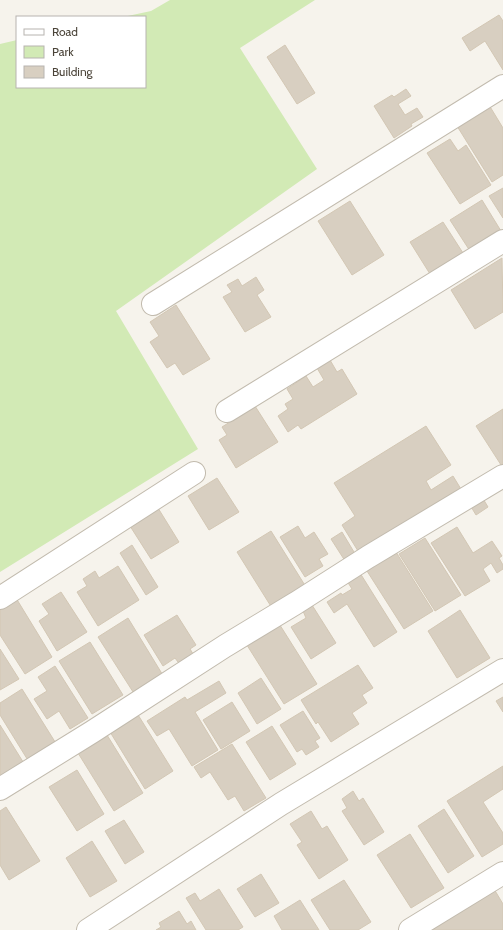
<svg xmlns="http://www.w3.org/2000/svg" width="503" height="930" font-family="Cabin,sans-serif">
<rect width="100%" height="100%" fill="#f6f3ec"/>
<!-- green -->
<polygon fill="#d2eab5" points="170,0 315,0 240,48 317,169 116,311 198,449 0,572 0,44 17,40 17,87 145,87 145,17 123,17 151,11"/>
<!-- building -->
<g fill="#d8cfc1" stroke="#d3c7b4">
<polygon points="499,15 503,21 503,70 485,41 470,51 462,38"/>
<polygon points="285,45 315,93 297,104 267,57"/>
<polygon points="406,89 411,96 398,104 405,115 417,108 423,117 411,124 412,126 394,138 374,106 392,95 394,97"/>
<polygon points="489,105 503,128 503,175 492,182 457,126"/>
<polygon points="450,139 458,151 466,145 491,185 460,204 427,153"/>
<polygon points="503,188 503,218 489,196"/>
<polygon points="482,200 501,231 470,251 450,220"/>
<polygon points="350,201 384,255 352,275 318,221"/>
<polygon points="443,222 463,253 430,274 410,242"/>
<polygon points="502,258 503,312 475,329 451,290"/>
<polygon points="256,277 264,290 257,295 271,317 245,332 223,297 232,292 227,285 238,279 242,286"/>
<polygon points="176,305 210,359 183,375 175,363 167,368 150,342 159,336 150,322"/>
<polygon points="330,360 337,372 342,369 357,394 301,429 298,425 288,432 278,416 288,409 285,404 293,399 287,389 306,376 313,387 324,380 317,368"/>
<polygon points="255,406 278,442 236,468 219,440 227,435 222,427"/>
<polygon points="503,409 503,468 476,426"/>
<polygon points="426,426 451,465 426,481 431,490 453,476 464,494 358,551 342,525 355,516 334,483"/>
<polygon points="217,478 239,512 209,530 188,496"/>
<polygon points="482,497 488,507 476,515 470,505"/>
<polygon points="158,508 179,542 151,559 130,526"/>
<polygon points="298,526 305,538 314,532 328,554 319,559 323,566 305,577 280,537"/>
<polygon points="457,527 473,553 492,541 502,556 499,558 503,565 503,569 497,573 491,563 483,569 490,581 465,596 431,543"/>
<polygon points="271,531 306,587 272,608 237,552"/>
<polygon points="342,532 357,557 347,564 331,539"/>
<polygon points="425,538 461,595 435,611 399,554"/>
<polygon points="132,545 158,587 146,595 120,553"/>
<polygon points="396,552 433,611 404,629 367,571"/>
<polygon points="118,566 139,600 98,626 77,592 87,586 83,579 95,571 99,578"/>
<polygon points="360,573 397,632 374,647 347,604 334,613 327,602 341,593 342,595 352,589 347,581"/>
<polygon points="61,592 87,632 57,651 39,621 49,614 42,604"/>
<polygon points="16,598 52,657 25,674 0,635 0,608"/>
<polygon points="312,605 336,643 311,659 291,627 306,618 303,611"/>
<polygon points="460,610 490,658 457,678 428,631"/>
<polygon points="177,615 196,645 190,649 195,657 181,666 175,658 163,666 144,635"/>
<polygon points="128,618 164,677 135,695 98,637"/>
<polygon points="278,622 317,684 284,704 245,642"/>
<polygon points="90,642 123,695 92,714 59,661"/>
<polygon points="0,649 19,679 0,690"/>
<polygon points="358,665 373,688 362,695 367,703 352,713 359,724 331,742 318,722 316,724 301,700"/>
<polygon points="55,666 88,718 70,729 59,711 47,719 34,699 47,691 38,677"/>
<polygon points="261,678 281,709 257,724 238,693"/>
<polygon points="219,681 226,693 195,712 218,750 192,766 169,729 157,736 147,721 185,697 187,700"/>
<polygon points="22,689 57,745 29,762 0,715 0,703"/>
<polygon points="503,697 503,712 496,701"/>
<polygon points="232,702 250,731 221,749 203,720"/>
<polygon points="135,710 173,771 145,789 107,727"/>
<polygon points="303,711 320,738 315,741 319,747 306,755 302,749 297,752 280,725"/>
<polygon points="0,725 25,765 0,781"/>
<polygon points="272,726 296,764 270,780 246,742"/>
<polygon points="107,735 143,793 114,811 78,753"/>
<polygon points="232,744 266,798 244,811 235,796 228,800 210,772 201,778 194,767"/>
<polygon points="503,766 503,789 483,802 503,833 503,844 482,857 447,801"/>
<polygon points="77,770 104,814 77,831 49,787"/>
<polygon points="353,791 359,801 363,798 384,832 364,845 342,811 347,808 342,799"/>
<polygon points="6,807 40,861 9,880 0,865 0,811"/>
<polygon points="444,809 474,856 448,873 418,826"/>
<polygon points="311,811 322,829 327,826 348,860 319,879 297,845 302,842 290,824"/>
<polygon points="124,820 144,852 125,864 105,831"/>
<polygon points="410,834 444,888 411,908 377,855"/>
<polygon points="92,841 117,881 90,897 66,858"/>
<polygon points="261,874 279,903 255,917 237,889"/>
<polygon points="344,880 371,922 358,930 330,930 311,900"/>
<polygon points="491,884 503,904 503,930 426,930"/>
<polygon points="219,889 243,927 238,930 206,930 186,898 195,893 200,901"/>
<polygon points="300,900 319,930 282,930 274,916"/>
<polygon points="179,911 187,924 191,921 196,930 156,930 161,927 159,923"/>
</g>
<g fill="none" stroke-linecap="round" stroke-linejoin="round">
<defs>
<g id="minor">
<polyline points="153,304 503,86"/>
<polyline points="227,411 503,241"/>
<polyline points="0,598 194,473"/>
<polyline points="0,789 92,732 225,646 296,603 368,557 503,476"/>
<polyline points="88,930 281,804 503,670"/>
<polyline points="410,930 503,873"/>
</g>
</defs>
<!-- minor casing -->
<use href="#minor" stroke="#c2bbae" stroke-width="24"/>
<!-- minor -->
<use href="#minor" stroke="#fff" stroke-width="22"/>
</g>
<!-- legend -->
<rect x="16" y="16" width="130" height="72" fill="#ffffff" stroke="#b7b4b0"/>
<rect x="24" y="29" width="20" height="6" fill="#ffffff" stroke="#b7b4b0"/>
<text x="52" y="36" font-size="12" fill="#4b4439">Road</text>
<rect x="24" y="46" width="20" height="12" fill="#d2eab5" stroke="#b7b4b0"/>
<text x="52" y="56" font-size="12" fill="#4b4439">Park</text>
<rect x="24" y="66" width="20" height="12" fill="#d8cfc1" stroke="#b7b4b0"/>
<text x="52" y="76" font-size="12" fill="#4b4439">Building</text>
</svg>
